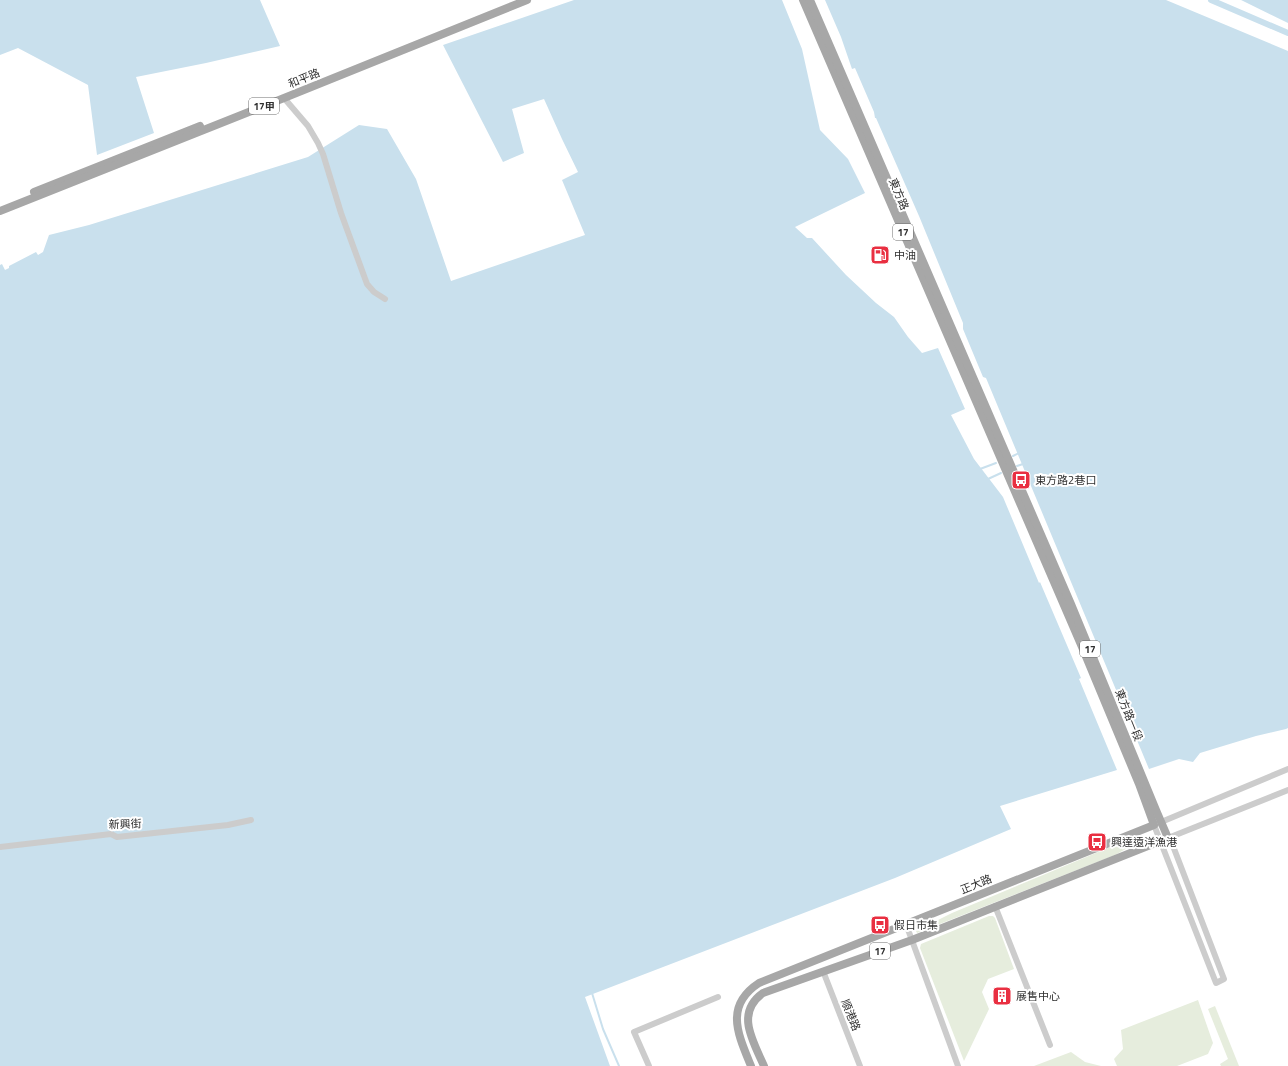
<svg xmlns="http://www.w3.org/2000/svg" width="1288" height="1066" font-family="'Titillium Web','Noto Sans TC',sans-serif">
<rect width="100%" height="100%" fill="#fff"/>
<!-- green -->
<g fill="#e6eddd">
<polygon points="1149,836 1115,855 917,933 916,931 952,913 1115,845 1132,839"/>
<polygon points="989,916 993,916 995,918 1014,969 988,979 982,992 989,1009 964,1061 920,948 921,944"/>
<polygon points="1198,1000 1213,1043 1208,1054 1177,1066 1117,1066 1114,1059 1123,1049 1121,1030"/>
<polygon points="1215,1006 1239,1066 1221,1066 1220,1064 1228,1059 1208,1009"/>
<polygon points="1071,1052 1085,1062 1101,1066 1034,1066"/>
</g>
<!-- water -->
<g fill="#c9e0ed">
<polygon points="0,0 260,0 280,46 206,63 136,77 154,133 97,155 88,85 18,48 0,55"/>
<polygon points="574,0 782,0 802,49 820,130 848,159 865,193 795,227 807,238 812,238 846,275 876,303 894,317 908,337 922,353 938,348 965,409 951,415 974,459 1003,497 1039,583 1040,582 1081,678 1079,679 1117,770 1000,806 1011,829 895,878 585,997 610,1066 0,1066 0,265 2,264 5,270 9,268 9,266 36,252 38,255 43,252 49,235 89,225 308,157 359,125 387,129 416,179 451,281 585,235 562,180 578,172 562,139 544,99 512,109 524,153 503,162 443,45"/>
<polygon points="825,0 1166,0 1288,51 1288,728 1286,729 1256,736 1200,753 1193,762 1179,759 1149,769 986,378 983,377 963,329 963,323 919,216 876,118 875,118 874,112 855,68 852,69 841,37"/>
<polygon points="1241,0 1288,0 1288,23"/>
</g>
<g fill="none" stroke-linecap="round" stroke-linejoin="round">
<!-- stream -->
<g stroke="#c9e0ed" stroke-width="2">
<polyline points="1013,456 1019,453"/>
<polyline points="1017,466 1023,464"/>
<polyline points="980,469 996,463"/>
<polyline points="988,479 1001,473"/>
<polyline points="592,993 603,1029 619,1066"/>
</g>
<!-- canal -->
<polyline stroke="#c9e0ed" stroke-width="6" points="1211,0 1288,33"/>
<!-- minor -->
<g stroke="#ccc" stroke-width="6">
<polyline points="284,98 308,126 318,143 323,154 341,213 367,284 374,292 385,299"/>
<polyline points="1288,769 1154,825 1216,983 1224,979 1173,846 1168,838 1288,790"/>
<polyline points="0,847 111,834 117,837 228,825 251,820"/>
<polyline points="995,906 1050,1045"/>
<polyline points="906,924 958,1066"/>
<polyline points="823,971 860,1066"/>
<polyline points="649,1066 634,1032 718,997"/>
</g>
<!-- major -->
<g stroke="#a7a7a7" stroke-width="8">
<polyline points="34,192 200,126"/>
<polyline points="0,211 284,98 527,0"/>
<path d="M751,1066C738,1034 724,1006 759,983L1154,825L1139,784L1082,647L803,0"/>
<path d="M764,1066C753,1041 735,1013 763,993L912,940L1168,838L1156,810L1071,604L810,0"/>
</g>
</g>
<!-- icons -->
<defs>
<symbol id="fuel-square" viewBox="-11 -11 22 22"><rect x="-9" y="-9" width="18" height="18" rx="4" fill="#e92f41" stroke="#fff"/><path d="M-5.5-6h7V0h2V4h1.3V-2.5L3-4.5l.8-.8L6-3V5H2.5V1h-1V6h-7ZM-4.2-4.7v3.2H.2V-4.7Z" fill="#fff"/></symbol>
<symbol id="bus-square" viewBox="-11 -11 22 22"><rect x="-9" y="-9" width="18" height="18" rx="4" fill="#e92f41" stroke="#fff"/><path d="M-5-6H5V4H4V6H2V4H-2V6H-4V4H-5ZM-3.5-4V0h7V-4ZM-3.5 1.2v1.5H-2V1.2ZM2 1.2v1.5H3.5V1.2Z" fill="#fff"/></symbol>
<symbol id="building-square" viewBox="-11 -11 22 22"><rect x="-9" y="-9" width="18" height="18" rx="4" fill="#e92f41" stroke="#fff"/><path d="M-4-6H4V6H1V3H-1V6H-4ZM-2.5-4.3h1.7v1.8h-1.7ZM.8-4.3h1.7v1.8H.8ZM-2.5-1h1.7V.8h-1.7ZM.8-1h1.7V.8H.8Z" fill="#fff"/></symbol>
</defs>
<g fill-rule="evenodd">
<use href="#fuel-square" x="869" y="244" width="22" height="22"/>
<use href="#bus-square" x="1010" y="469" width="22" height="22"/>
<use href="#bus-square" x="1086" y="831" width="22" height="22"/>
<use href="#bus-square" x="869" y="914" width="22" height="22"/>
<use href="#building-square" x="991" y="985" width="22" height="22"/>
</g>
<g text-anchor="middle" dominant-baseline="central" stroke-width="4" stroke-linejoin="round" paint-order="stroke">
<!-- shield labels -->
<g fill="#fff" stroke="#6d6d6d" stroke-width="1">
<rect x="249" y="98" width="30" height="16" rx="3"/>
<rect x="893" y="224" width="20" height="16" rx="3"/>
<rect x="1080" y="641" width="20" height="16" rx="3"/>
<rect x="870" y="943" width="20" height="16" rx="3"/>
</g>
<g font-size="10" font-weight="bold" fill="#2f2f2f">
<text x="264" y="106">17甲</text>
<text x="903" y="232">17</text>
<text x="1090" y="649">17</text>
<text x="880" y="951">17</text>
</g>
<!-- street labels -->
<g font-size="11" fill="#2f2f2f" stroke="#fff">
<text transform="translate(304 78) rotate(-22)">和平路</text>
<text transform="translate(899 194) rotate(67)">東方路</text>
<text transform="translate(1129 715) rotate(68)">東方路一段</text>
<text transform="translate(125 824) rotate(-2)">新興街</text>
<text transform="translate(976 884) rotate(-22)">正大路</text>
<text transform="translate(851 1015) rotate(68)">順港路</text>
</g>
<!-- poi labels -->
<g font-size="11" fill="#2f2f2f" stroke="#fff" text-anchor="start">
<text x="894" y="255">中油</text>
<text x="1035" y="480">東方路2巷口</text>
<text x="1111" y="842">興達遠洋漁港</text>
<text x="894" y="925">假日市集</text>
<text x="1016" y="996">展售中心</text>
</g>
</g>
</svg>
